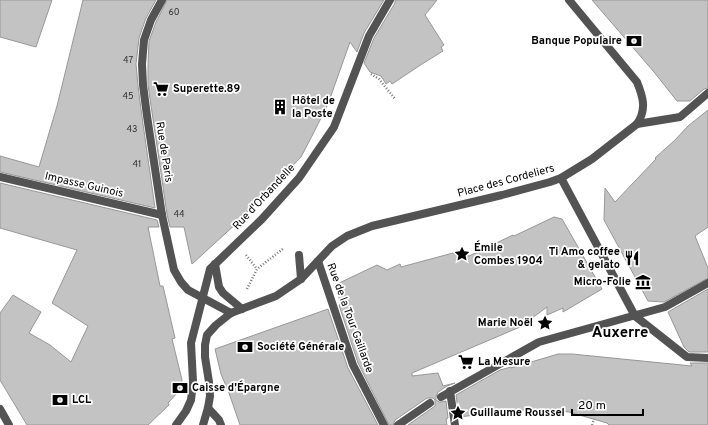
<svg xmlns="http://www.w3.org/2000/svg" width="708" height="425" font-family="Overpass,sans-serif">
<rect width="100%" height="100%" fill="#fff"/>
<!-- building -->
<g fill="#c3c3c3" stroke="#979797">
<polygon points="0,0 52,0 36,47 0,37"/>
<polygon points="83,0 156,0 146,18 139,38 136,64 138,86 142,117 155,208 0,172 0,156 39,167 57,106"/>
<polygon points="167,0 384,0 364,33 357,52 350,42 328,104 312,136 301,157 277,182 276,181 238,222 192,264 184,227 170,227 167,214 148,85 148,64 149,41 156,22"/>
<polygon points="395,0 437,0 425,15 444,45 441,47 443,51 422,64 392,84 390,81 386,84 381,76 370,72 364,63 374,38 395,3"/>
<polygon points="592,0 708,0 708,88 704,89 690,101 677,101 654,72"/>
<polygon points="708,110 708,227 695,236 708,268 708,278 664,302 648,301 604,220 605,188 615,202 656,159 655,158 675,140 688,126"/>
<polygon points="0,183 157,220 159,227 148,227 160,286 163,286 175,338 172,339 182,380 179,391 168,403 169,405 148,425 27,425 0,380 0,313 13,295 41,312 29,333 50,345 71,362 88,326 52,303 77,250 0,228"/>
<polygon points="554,217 562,219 602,289 563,312 563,308 547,315 547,307 520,327 412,373 412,376 438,373 443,386 455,383 447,386 438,392 436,397 436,400 439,402 441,402 446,401 448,418 446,419 447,425 408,425 435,406 435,400 433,398 427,398 395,420 393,425 389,425 358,363 339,305 341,304 335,285 377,265 387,270 400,264 401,267 453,253 469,256 513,235 514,236"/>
<polygon points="708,289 708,352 689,352 684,347 668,312"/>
<polygon points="328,309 348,368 378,425 240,425 229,393 221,374 215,349"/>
<polygon points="558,354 572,354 692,366 690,363 708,363 708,425 609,425 607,423 569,412 542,410 543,410 516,410 459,417 456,395 500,370 511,367 511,368"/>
</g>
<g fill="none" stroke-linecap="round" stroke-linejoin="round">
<!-- path -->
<g stroke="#757575" stroke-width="2.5" stroke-dasharray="1 2" stroke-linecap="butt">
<polyline points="371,74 379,79 395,99"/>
<polyline points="246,255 257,269"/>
<polyline points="247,289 257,269 284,248"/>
<polyline points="592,425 594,419"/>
</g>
<!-- lane -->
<polyline stroke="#535353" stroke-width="8" points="299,255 301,279"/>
<!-- street -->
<g stroke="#535353" stroke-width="8">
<polyline points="162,0 151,20 144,40 142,64 143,85 147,116 162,215 174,270 181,282 188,290 231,313"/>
<polyline points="637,124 680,117 708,93"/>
<polyline points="0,177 162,215"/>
<polyline points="561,178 635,316 687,357 708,358"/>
<polyline points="318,261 353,365 384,425"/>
<polyline points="215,264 219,287 223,293 242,309"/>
<polyline points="450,391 455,425"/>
<polyline points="441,397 539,342 665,307 708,283"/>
<polyline points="208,408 219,420 221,425"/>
<polyline points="0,409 9,425"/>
<polyline points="176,425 186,411 191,400 193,382 191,343 210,269 262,219 299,178 334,127 369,36 390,0"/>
<path d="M203,425L208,408L210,396L209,382L205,357V345L207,335L216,325L231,313L276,296L301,279L332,246L347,236L372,226L502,195L550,182L561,178L592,159L637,124C647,109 643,97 637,82L569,0"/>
<polyline points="398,425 430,403"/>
</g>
</g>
<!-- icons -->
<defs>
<symbol id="bank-bare" viewBox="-9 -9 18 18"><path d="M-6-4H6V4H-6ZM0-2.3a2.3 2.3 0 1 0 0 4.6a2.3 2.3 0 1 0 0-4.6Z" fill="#000" stroke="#fff" stroke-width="2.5" paint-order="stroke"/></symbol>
<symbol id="supermarket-bare" viewBox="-9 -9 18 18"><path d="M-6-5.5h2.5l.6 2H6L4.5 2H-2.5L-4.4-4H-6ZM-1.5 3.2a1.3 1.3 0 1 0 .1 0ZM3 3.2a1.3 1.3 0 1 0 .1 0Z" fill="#000" stroke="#fff" stroke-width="2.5" paint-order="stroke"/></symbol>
<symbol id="building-bare" viewBox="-9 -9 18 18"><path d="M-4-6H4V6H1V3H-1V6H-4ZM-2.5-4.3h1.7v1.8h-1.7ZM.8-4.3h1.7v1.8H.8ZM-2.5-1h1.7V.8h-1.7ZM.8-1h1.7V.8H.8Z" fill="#000" stroke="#fff" stroke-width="2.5" paint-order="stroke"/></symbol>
<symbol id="sight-bare" viewBox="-9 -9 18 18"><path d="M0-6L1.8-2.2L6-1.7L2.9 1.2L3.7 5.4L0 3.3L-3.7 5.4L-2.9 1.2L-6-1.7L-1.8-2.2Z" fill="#000" stroke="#fff" stroke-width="2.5" paint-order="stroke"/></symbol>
<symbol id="restaurant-bare" viewBox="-9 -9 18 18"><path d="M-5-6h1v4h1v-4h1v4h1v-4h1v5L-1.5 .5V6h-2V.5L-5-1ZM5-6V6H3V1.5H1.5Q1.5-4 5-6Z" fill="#000" stroke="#fff" stroke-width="2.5" paint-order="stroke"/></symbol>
<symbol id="museum-bare" viewBox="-9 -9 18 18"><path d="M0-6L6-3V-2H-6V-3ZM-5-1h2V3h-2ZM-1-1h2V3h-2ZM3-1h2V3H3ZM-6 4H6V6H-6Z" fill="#000" stroke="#fff" stroke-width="2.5" paint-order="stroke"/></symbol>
</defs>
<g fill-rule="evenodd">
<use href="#bank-bare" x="623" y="30" width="22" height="22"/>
<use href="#supermarket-bare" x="150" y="78" width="22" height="22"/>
<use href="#building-bare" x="269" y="96" width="22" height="22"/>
<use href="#sight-bare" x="451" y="243" width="22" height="22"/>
<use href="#restaurant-bare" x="621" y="247" width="22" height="22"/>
<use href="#museum-bare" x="632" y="271" width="22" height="22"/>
<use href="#sight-bare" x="534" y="312" width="22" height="22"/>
<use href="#bank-bare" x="234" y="336" width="22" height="22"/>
<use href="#supermarket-bare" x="455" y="351" width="22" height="22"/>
<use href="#bank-bare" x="169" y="377" width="22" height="22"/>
<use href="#bank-bare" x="49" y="389" width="22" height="22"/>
<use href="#sight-bare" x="447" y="402" width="22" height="22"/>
</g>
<g text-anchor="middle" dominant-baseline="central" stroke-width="3.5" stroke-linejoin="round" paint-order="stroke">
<!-- number labels -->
<g font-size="9" fill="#313131">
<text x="174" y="12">60</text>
<text x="128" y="60">47</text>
<text x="128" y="96">45</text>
<text x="132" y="129">43</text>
<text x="137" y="164">41</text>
<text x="179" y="214">44</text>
</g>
<!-- poi labels -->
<g font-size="11" font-weight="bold" fill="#000" stroke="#fff" text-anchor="start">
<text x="622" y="41" text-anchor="end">Banque Populaire</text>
<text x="173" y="89">Superette.89</text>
<text x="292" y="101">Hôtel de<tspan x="292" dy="13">la Poste</tspan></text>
<text x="474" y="248">Émile<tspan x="474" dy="13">Combes 1904</tspan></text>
<text x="620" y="252" text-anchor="end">Ti Amo coffee<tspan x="620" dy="13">&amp; gelato</tspan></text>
<text x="631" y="282" text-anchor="end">Micro-Folie</text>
<text x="533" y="323" text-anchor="end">Marie Noël</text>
<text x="257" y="347">Société Générale</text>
<text x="478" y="362">La Mesure</text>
<text x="192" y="388">Caisse d'Épargne</text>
<text x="72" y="400">LCL</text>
<text x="470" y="413">Guillaume Roussel</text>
</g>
<!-- street labels -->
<g font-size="11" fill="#000" stroke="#fff">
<text transform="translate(164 152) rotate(81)">Rue de Paris</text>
<text transform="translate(506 181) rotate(-15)">Place des Cordeliers</text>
<text transform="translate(84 185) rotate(13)">Impasse Guinois</text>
<text transform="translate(264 197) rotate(-47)">Rue d'Orbandelle</text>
<text transform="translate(350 318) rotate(70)">Rue de la Tour Gaillarde</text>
</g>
<!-- district labels -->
<g font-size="15" font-weight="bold" fill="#000" stroke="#fff">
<text x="620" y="333">Auxerre</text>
</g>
</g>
<!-- scale -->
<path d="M572 409v6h71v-6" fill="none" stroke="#000000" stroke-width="2"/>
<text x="578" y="409" font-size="12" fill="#000000" stroke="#ffffff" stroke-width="3" paint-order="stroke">20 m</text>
</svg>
